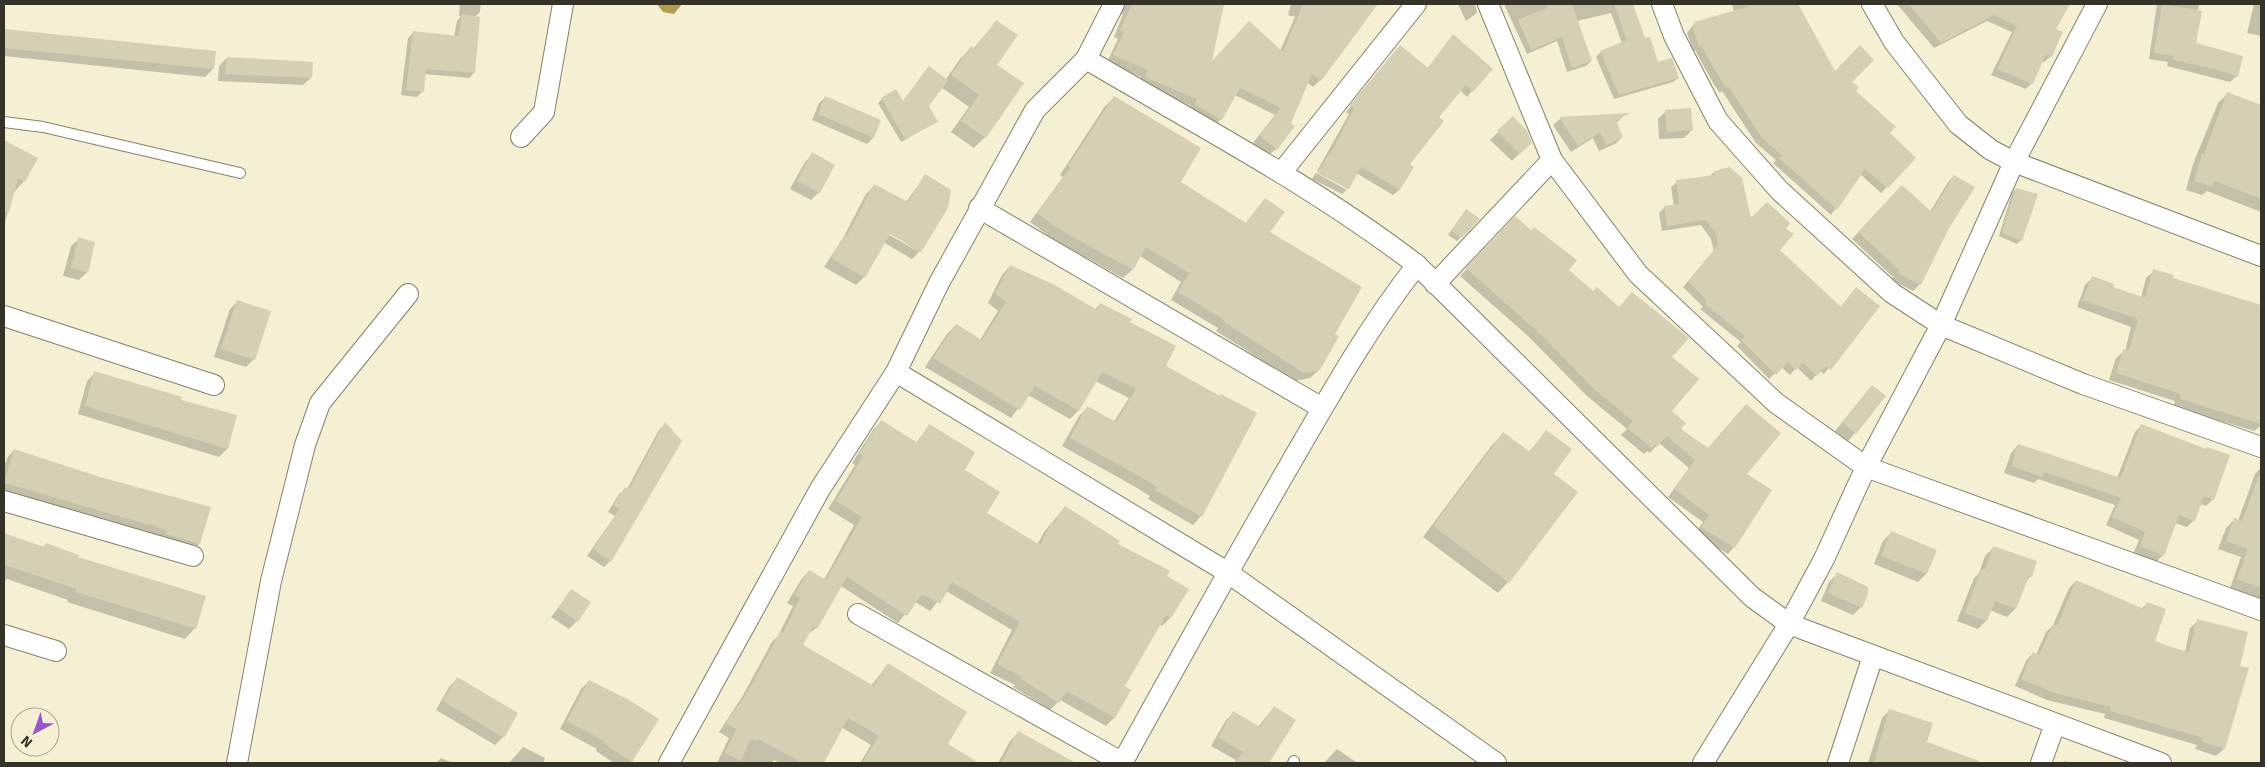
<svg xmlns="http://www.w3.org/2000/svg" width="2265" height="767" font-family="Signika,sans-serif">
<rect width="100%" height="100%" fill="#f5efd3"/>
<!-- water -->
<polygon fill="#b19f4e" points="657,4 682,4 674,14 663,12"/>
<!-- shadow -->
<g fill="#0003">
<polygon points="460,4 481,4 480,12 475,17 474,73 469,78 424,74 422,92 417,97 401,95 408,38 413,33 454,37 457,21 461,16 459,16"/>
<polygon points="1116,4 1223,4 1211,64 1280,51 1295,17 1288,15 1291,4 1377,4 1320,80 1313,87 1308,83 1276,149 1269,155 1253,143 1275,115 1235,95 1221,119 1214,126 1188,111 1191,106 1139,84 1141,77 1107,62 1118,39 1114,37 1123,14 1119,13"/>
<polygon points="1458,4 1475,4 1477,13 1466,21"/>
<polygon points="1504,4 1632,4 1645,40 1657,64 1678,78 1673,82 1614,99 1596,57 1601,52 1622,43 1611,13 1577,21 1591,61 1586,66 1567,72 1557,41 1527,54"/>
<polygon points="1732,4 1797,4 1834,73 1850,82 1854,92 1888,134 1915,158 1881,193 1860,174 1831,215 1773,163 1776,160 1756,143 1722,91 1720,93 1713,83 1695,50 1693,51 1687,33 1695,23 1734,12"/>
<polygon points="1897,4 2022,4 2027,9 2030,4 2069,4 2054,29 2051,56 2044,62 2041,61 2032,83 2026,89 1991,75 2012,32 1987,21 1934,48"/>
<polygon points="2157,4 2199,4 2194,44 2237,76 2230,82 2167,66 2168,62 2149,59"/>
<polygon points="2254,4 2261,4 2261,36 2247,33"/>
<polygon points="996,22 996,65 985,137 974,148 951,132 969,107 941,87 927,106 936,122 901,142 878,103 882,99 902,102 929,67 946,79 960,59 971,48 973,49"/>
<polygon points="4,31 215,52 213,69 205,77 4,56"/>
<polygon points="1453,36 1472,91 1467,97 1460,90 1437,117 1408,165 1412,167 1399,190 1393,195 1356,173 1348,189 1317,171 1349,114 1346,112 1394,53 1427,69"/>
<polygon points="227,58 311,78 303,85 218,81 219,66"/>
<polygon points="2227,94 2261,107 2261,214 2261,212 2207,191 2202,195 2186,190 2193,164 2218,103"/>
<polygon points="826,97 879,121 873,138 867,144 812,120 819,103"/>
<polygon points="1114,98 1179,182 1245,224 1265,199 1268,233 1333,334 1319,370 1310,378 1295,381 1216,331 1218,328 1171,300 1181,282 1140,256 1132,270 1123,278 1053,239 1030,222 1063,177 1060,175 1105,106"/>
<polygon points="1666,111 1692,130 1684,138 1659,139 1658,119"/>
<polygon points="1626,114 1616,123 1622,137 1615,144 1599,151 1593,138 1571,152 1553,125 1560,119"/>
<polygon points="1513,118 1531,142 1512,161 1490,140"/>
<polygon points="4,142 36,158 24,181 13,193 4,226"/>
<polygon points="813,154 819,192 811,200 790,189 805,162"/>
<polygon points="1714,172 1751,220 1785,229 1778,250 1840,308 1851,294 1878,307 1824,374 1820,371 1811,381 1797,367 1790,375 1781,367 1769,379 1737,346 1741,342 1700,309 1703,307 1683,287 1714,252 1711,239 1701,225 1662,231 1659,213 1665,207 1674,206 1671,187 1677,182 1709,177"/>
<polygon points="1316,173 1347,190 1342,194 1312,179"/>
<polygon points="925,176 947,208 919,252 885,229 884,232 919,252 912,259 883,242 864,277 856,285 824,267 843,238 866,194 874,186 906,202"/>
<polygon points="1954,176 1947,230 1920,284 1913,291 1892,280 1893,277 1852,239 1902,186 1930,212 1948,182"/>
<polygon points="2016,189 2021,240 2017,244 1999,236 2012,193"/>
<polygon points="1463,214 1478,219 1457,241 1448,235"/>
<polygon points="1515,218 1568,270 1670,357 1670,411 1679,429 1745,474 1734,547 1728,554 1695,534 1703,522 1668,497 1689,468 1659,443 1650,453 1647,451 1644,454 1621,435 1627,429 1587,396 1529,337 1460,276"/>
<polygon points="79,239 87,272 79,280 63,276 71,246"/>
<polygon points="1010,266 1094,310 1100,304 1129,322 1164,367 1201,516 1193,525 1148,499 1150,496 1132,485 1062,446 1079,416 1087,408 1113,423 1129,398 1095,381 1078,411 1070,419 1028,395 1011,418 925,367 947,334 956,325 980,340 998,311 988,303 1002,275"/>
<polygon points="2154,271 2172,279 2261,306 2261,428 2259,427 2254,431 2173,407 2175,401 2109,380 2116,358 2125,351 2131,327 2077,307 2085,285 2092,278 2111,288 2141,298 2146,278"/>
<polygon points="238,301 254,359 246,367 214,357 230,309"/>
<polygon points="95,373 180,401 227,449 219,457 78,414 87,381"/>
<polygon points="1872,387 1855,433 1848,441 1835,431"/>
<polygon points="881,422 916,443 929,426 963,470 985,514 1037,545 1044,532 1065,507 1116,544 1187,590 1170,618 1162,626 1159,624 1123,686 1130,690 1114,718 1106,726 1060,700 1050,710 1013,687 1015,685 990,673 1012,630 946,591 930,611 915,602 898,623 841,586 816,628 807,635 802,645 871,686 888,664 947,745 976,763 860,763 871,745 841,727 822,763 780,763 774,760 772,763 717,763 729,738 719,732 742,697 772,642 778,636 793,606 787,603 801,580 809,571 824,580 854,525 828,509 855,465 852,463 873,430"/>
<polygon points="665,424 610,561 604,567 587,556 615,516 608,512 619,494 627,489 659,430"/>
<polygon points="2142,425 2213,499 2206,506 2200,504 2194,520 2187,527 2175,523 2163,555 2156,562 2133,554 2139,540 2106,525 2115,505 2038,479 2034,483 2004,473 2011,453 2018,445 2117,478 2135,432"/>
<polygon points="1547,431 1552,474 1508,582 1498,593 1423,537 1492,445 1503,434 1528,453"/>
<polygon points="14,450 199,544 191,552 4,493 4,468 7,458"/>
<polygon points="2261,468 2261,599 2230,588 2241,557 2218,549 2226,528 2235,519 2238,521 2255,474"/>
<polygon points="1891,533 1935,550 1926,574 1918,582 1874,564 1883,541"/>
<polygon points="4,534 43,547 46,544 77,557 195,628 185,639 67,602 68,600 7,579 4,582"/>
<polygon points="1993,548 2031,576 2025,583 2015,609 2007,617 1990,610 1986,621 1978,629 1957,621 1974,578 1979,573 1985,556"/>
<polygon points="1837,574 1861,607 1853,615 1821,601 1829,582"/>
<polygon points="2076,581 2141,609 2147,604 2153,641 2185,652 2190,628 2198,621 2238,667 2247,669 2224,749 2216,756 2195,749 2197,745 2104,718 2105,714 2047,700 2015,686 2026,661 2033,653 2036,655 2046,632 2053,625 2069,588"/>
<polygon points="571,591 577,621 569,629 551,617"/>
<polygon points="457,679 503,737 495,745 436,710 449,687"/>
<polygon points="589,681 631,761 629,763 614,763 596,751 597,749 560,729 581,689"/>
<polygon points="1274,707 1294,720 1268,763 1234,763 1236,760 1211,746 1226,720 1234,713 1258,727"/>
<polygon points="1889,711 1926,743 1982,763 1868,763 1882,718"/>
<polygon points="1018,733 1061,756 1057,763 998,763 1010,741"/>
<polygon points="523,747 545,758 543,763 509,763"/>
<polygon points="1337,749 1356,762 1356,763 1324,763"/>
<polygon points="441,758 453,763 436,763"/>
<polygon points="2064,761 2071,763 2061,763"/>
</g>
<!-- building -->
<g fill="#d5cfb3">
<polygon points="1132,4 1224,4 1212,61 1249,21 1283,52 1303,4 1378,4 1321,81 1312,74 1291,123 1295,126 1277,150 1259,135 1281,108 1240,88 1222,120 1194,104 1197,99 1145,77 1148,70 1113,55 1124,32 1120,30"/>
<polygon points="1546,4 1572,4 1592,61 1572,68 1562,37 1531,50 1518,20 1547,8"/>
<polygon points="1614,4 1633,4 1645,38 1650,37 1658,62 1672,58 1679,78 1619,95 1600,51 1627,40"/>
<polygon points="1746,4 1798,4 1835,71 1860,45 1874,60 1852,82 1859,87 1856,91 1896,127 1890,133 1916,158 1888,188 1865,169 1837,210 1778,157 1783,156 1762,138 1728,86 1726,88 1719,77 1701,45 1699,46 1692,26 1695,25 1694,22 1747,7"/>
<polygon points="1909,4 2070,4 2056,29 2063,32 2057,45 2052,57 2046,54 2033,84 1997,69 2017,26 1994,15 1941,43"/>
<polygon points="2162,4 2202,11 2196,43 2243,56 2238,77 2215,69 2173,60 2173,56 2154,53"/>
<polygon points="462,14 480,17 475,73 426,69 424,92 406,90 413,31 458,36"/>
<polygon points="996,20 1018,35 997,65 1024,83 986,138 961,121 979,95 951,75 971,46 975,49"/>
<polygon points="4,29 216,51 214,69 4,48"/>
<polygon points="1453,34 1493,69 1473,92 1466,85 1439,117 1444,121 1410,164 1414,167 1400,190 1361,167 1349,189 1317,173 1337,142 1354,108 1350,105 1400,45 1428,68"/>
<polygon points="227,57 313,62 312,78 225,74"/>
<polygon points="929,66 948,80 929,106 938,122 905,139 881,98 896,89 903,101"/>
<polygon points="2227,92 2261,105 2261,199 2214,181 2213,187 2194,181 2202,154 2204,154"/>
<polygon points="825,96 881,120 874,138 818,114"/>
<polygon points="1114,96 1201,148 1181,182 1246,223 1265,198 1285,212 1270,232 1362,287 1335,334 1339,336 1320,370 1304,373 1224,322 1225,320 1178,292 1189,273 1146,247 1133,270 1062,231 1037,213 1070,168 1068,166"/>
<polygon points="1691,108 1693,130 1667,132 1665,110"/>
<polygon points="1630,113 1616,121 1623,137 1606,145 1600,132 1578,146 1559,117"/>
<polygon points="1513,116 1527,131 1532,143 1520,154 1497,131"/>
<polygon points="4,140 38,158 25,182 18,178 9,212 4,212"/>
<polygon points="812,152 835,165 820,193 797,181"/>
<polygon points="1730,167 1742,178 1751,218 1767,202 1790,223 1786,229 1794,234 1780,250 1841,307 1856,287 1880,306 1831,370 1826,366 1817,376 1803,363 1796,370 1787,362 1776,375 1741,340 1745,336 1705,304 1707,301 1688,281 1718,245 1716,234 1706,220 1667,226 1664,206 1679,204 1676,180 1715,175 1714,171"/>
<polygon points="925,174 951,190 948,208 921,252 890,234 865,278 831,258 845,234 847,236 874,184 908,202"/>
<polygon points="1954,175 1975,187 1948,230 1921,285 1897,273 1899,270 1858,232 1902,185 1932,212"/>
<polygon points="2016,188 2038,194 2022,241 2002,233"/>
<polygon points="1466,209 1480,219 1462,238 1451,231"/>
<polygon points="1515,216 1531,230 1534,227 1577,260 1569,270 1593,291 1597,287 1619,307 1632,292 1689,338 1672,357 1699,379 1672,411 1686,423 1681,429 1708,448 1746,404 1781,433 1747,474 1772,490 1735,548 1701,527 1709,515 1674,489 1695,460 1667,436 1657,447 1655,445 1652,448 1627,428 1633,421 1594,389 1536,330 1466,268"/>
<polygon points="78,237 95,242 88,273 71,268"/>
<polygon points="1010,265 1055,285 1097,310 1100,303 1132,319 1130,322 1176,346 1166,366 1220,396 1221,394 1257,413 1202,517 1155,490 1157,487 1141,477 1070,438 1087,406 1116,422 1136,389 1102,372 1079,411 1035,386 1020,410 933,358 956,324 982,340 1006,302 995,294"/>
<polygon points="2153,269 2174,275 2173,278 2261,305 2261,424 2180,399 2181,394 2116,373 2123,349 2129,351 2138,319 2083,300 2092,276 2114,284 2113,287 2145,298"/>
<polygon points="237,300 271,311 255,360 221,349"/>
<polygon points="94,371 182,397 181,400 237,415 228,449 85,406"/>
<polygon points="1872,385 1886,396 1856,434 1842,422"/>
<polygon points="881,420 918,443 929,424 975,452 965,470 1000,492 987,513 1040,545 1052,522 1054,523 1065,506 1120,541 1118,544 1170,571 1167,576 1189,589 1171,618 1166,615 1125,686 1131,690 1115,718 1067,691 1059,703 1021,679 1022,677 997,664 1020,622 952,582 940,604 922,594 907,616 847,577 817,629 813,626 803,645 874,686 888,663 967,712 948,744 979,763 862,763 879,736 848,718 824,763 803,763 758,739 756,741 751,739 741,761 725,753 736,729 726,723 750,688 780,632 783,633 800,598 795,594 809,570 826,580 862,517 836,501 863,456 859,454"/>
<polygon points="665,422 682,441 611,562 593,549 620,509 613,505 625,487 629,489"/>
<polygon points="2141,424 2206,449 2207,447 2230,455 2214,500 2204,496 2195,521 2179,515 2164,556 2140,546 2145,532 2112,517 2121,498 2044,472 2042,477 2011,466 2018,444 2121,478"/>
<polygon points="1546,430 1572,449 1554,474 1578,492 1509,583 1433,526 1503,432 1530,452"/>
<polygon points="14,449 100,477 211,507 200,544 166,534 167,530 4,483"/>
<polygon points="2259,475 2261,475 2261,588 2237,579 2248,549 2226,541 2234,518 2242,521"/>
<polygon points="1891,531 1937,550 1927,574 1881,556"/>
<polygon points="4,533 44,547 46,543 79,555 78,557 206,596 196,629 76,592 77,589 4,565"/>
<polygon points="1993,546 2037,561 2032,577 2029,576 2016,609 1995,601 1987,621 1965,613 1981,569 1985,570"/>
<polygon points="1837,572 1868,587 1868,594 1862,608 1828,593"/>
<polygon points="2076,580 2144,609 2147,602 2166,609 2155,641 2171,647 2189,652 2197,619 2248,632 2240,666 2249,668 2225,749 2202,742 2203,738 2110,711 2111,707 2055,693 2021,679 2033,652 2039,655 2053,624 2057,626"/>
<polygon points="571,589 591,602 578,622 558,608"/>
<polygon points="457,677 518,713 504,738 443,701"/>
<polygon points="589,680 629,700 659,719 632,762 603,743 604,741 567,721"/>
<polygon points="1274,706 1296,720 1269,763 1235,763 1243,752 1218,738 1233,711 1260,727"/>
<polygon points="1889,709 1933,723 1927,742 1979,761 1978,763 1874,763"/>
<polygon points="1018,731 1076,763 1001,763"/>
</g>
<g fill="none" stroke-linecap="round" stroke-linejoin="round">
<defs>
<g id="lane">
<polyline points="4,122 43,127 240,173"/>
<polyline points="1293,763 1294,761"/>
</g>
<g id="street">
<polyline points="1488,4 1552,160 1638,274 1776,403 1866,467 2261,610"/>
<polyline points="1662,4 1674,36 1718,121 1780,191 1892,293 1941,325 2083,384 2261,447"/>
<polyline points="1872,4 1894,42 1958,124 1991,150 2014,162 2261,256"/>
<path d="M1086,59C1198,125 1314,186 1417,265L1752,597L1789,624L2161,763"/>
<polyline points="521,137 544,112 563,4"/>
<polyline points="1281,173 1416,4"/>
<polyline points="979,208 1322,408"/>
<polyline points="1435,284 1552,160"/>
<polyline points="4,316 214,385"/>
<polyline points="896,372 1227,572 1496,763"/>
<polyline points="4,501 193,556"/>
<polyline points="858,614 1123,763"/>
<polyline points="4,635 56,651"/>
<polyline points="237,763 271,581 305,445 320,403 408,294"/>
<polyline points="669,763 820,489 896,372 939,283 1035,110 1086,59 1114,4"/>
<path d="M1122,763C1177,664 1232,564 1289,466C1329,397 1368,327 1417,265"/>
<polyline points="1703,763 1789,624 1824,559 1866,467 1941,325 2014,162 2097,4"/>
<polyline points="1838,763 1873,656"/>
<polyline points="2041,763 2055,724"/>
</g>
</defs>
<!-- lane casing -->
<use href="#lane" stroke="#888269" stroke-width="12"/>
<!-- street casing -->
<use href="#street" stroke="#888269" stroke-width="22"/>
<!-- lane -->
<use href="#lane" stroke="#fff" stroke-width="10"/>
<!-- street -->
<use href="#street" stroke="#fff" stroke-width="20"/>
</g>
<!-- border -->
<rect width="2265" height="767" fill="none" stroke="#353328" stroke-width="10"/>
<!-- north arrow -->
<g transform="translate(35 732) rotate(221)"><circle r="24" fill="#f5efd3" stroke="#a8a48f"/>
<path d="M0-4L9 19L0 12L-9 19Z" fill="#9756cc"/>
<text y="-8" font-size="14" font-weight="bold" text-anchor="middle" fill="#353328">N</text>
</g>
</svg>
